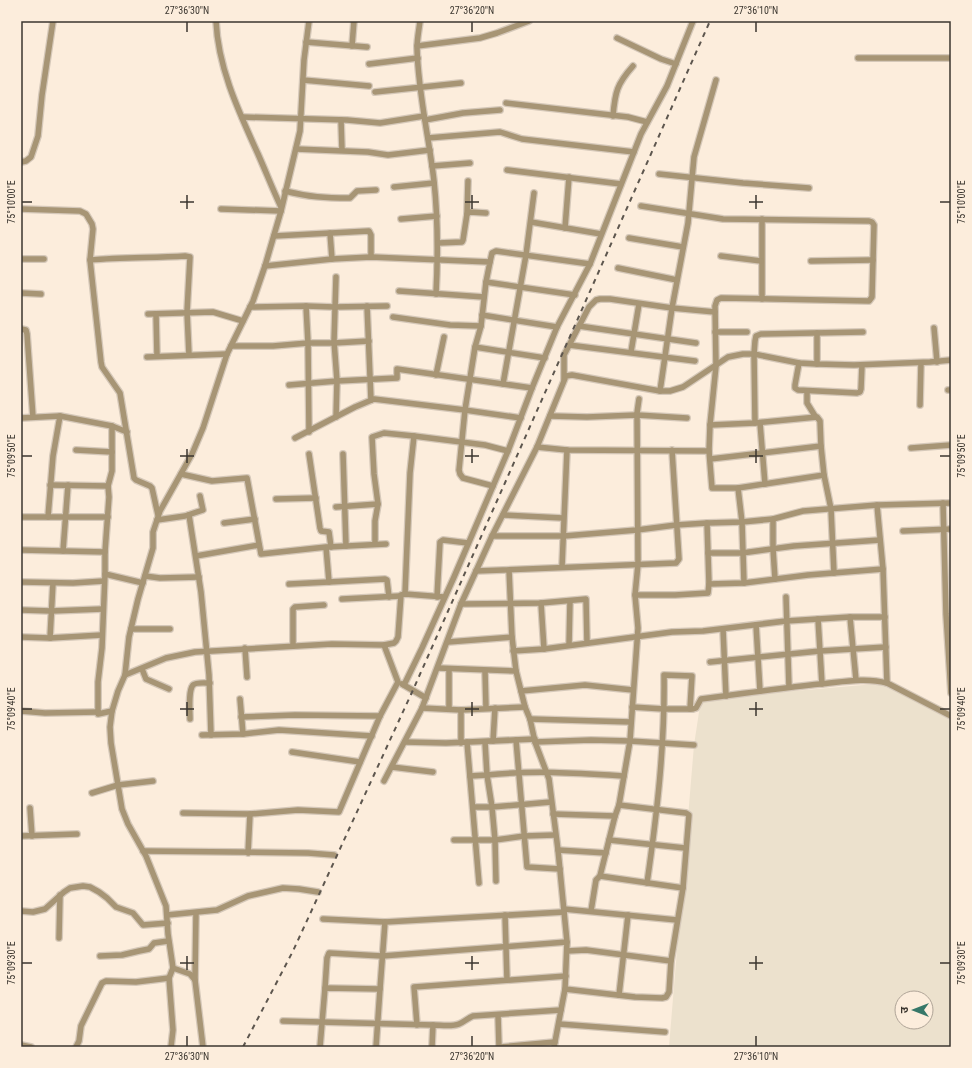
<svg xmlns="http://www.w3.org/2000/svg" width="972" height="1068" font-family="'Roboto Condensed','Noto Sans Devanagari',sans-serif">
<rect width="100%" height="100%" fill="#fceddc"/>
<!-- commercial -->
<path fill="#ece1cd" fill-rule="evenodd" d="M887,683L951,718V1047H669L694,745L701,699ZM902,998H926V1022H902Z"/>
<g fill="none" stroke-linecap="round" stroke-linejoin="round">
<defs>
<g id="street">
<path d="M216,21C218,68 239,112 258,154C266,172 273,190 281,207"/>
<path d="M420,21C419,30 417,39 417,48C418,93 429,137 434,181C438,219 438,256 436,294"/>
<polyline points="617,38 661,59 676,64"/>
<polyline points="306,42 367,47"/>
<polyline points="352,46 354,21"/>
<polyline points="417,46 480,38 497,33 529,21"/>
<polyline points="858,58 951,58"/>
<polyline points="369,64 418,58"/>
<polyline points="303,80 369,86"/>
<polyline points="375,92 461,83"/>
<polyline points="506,103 628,117 647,122"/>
<path d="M613,116C615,92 617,84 633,66"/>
<polyline points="242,117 347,120 380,123 424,116"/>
<polyline points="341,120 342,150"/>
<polyline points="425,120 463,113 500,110"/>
<polyline points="428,138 500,132 522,139 634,152"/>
<polyline points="296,149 368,152 388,155 430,150"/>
<polyline points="21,162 26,161 31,157 38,136 42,95 53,21"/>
<polyline points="432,166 470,163"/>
<polyline points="507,170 621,184"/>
<polyline points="659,174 743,183 809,188"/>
<polyline points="394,187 434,183"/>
<path d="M285,191C309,197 325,198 350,198L357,191L376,190"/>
<polyline points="641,206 723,219 869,221 872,222 874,225 872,297 869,301 721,298 717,300 715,306 716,366 710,425 709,451"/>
<polyline points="21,209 80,211 86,214 92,224 93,229 90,260 101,362 102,367 120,393 134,478 136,480 150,486 152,488 158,515"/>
<polyline points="221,209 281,211"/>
<polyline points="467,214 468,181"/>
<polyline points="401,219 437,216"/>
<polyline points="762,219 762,299"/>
<polyline points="531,222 601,234"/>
<polyline points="565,228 569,177"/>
<polyline points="330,233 332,259"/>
<polyline points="274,236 369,231 371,235 371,257"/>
<polyline points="629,238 683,247"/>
<polyline points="438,243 462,242 463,240 467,214 470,212 486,213"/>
<polyline points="721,256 761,261"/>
<polyline points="21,259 44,259"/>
<path d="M90,260C122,257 153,258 185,256L190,257L187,312L189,355"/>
<polyline points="811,261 873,260"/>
<polyline points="490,262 492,253 496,251 590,264"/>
<polyline points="265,266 332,259 371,257 490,262 486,282 481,326 475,347 465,410 459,470 460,474 463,478 493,486"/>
<polyline points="618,268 677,280"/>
<polyline points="336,277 334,341 337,381 397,378 397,369 532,388"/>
<polyline points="486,282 575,295"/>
<polyline points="399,291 484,297"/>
<polyline points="21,293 41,294"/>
<polyline points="306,306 334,307 387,306"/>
<polyline points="367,306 371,400"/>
<polyline points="250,307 306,306 308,343 309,432"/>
<polyline points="148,314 213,312 243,321"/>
<polyline points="156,314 157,356"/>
<polyline points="482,315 557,327"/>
<polyline points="393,317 450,325 481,326"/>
<polyline points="579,326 696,343"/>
<polyline points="934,328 937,362"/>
<polyline points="21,329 26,330 27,334 33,417"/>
<polyline points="715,332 747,332"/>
<polyline points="569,345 695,361"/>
<polyline points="231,346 273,346 308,343 334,343 369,341"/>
<polyline points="475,347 545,358"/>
<polyline points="631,352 639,304"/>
<polyline points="147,357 227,354"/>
<polyline points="799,363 795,385 795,388 798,390 857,393 860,392 861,389 862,365"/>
<polyline points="817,364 817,333"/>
<polyline points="436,375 444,337"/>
<polyline points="564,379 564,355 589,307 596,300 600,299 610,299 672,308 715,312"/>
<polyline points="503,384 526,255 534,193"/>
<polyline points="289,385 337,381 336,417"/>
<polyline points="948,390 951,390"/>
<polyline points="660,391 672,308 688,223 694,157 716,80"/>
<polyline points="807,391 807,403 815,416"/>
<polyline points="920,405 921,363"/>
<polyline points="550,416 587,417 637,415 687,418"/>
<polyline points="21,418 60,416 112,426 127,432"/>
<polyline points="755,423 754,354 755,341 756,336 761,334 863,332"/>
<polyline points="760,423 765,484"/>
<polyline points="295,438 355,407 374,399 465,410 521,418"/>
<polyline points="537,447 567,450 709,451 712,488 738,488 824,475 821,446 820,421 817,417 755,423 710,425"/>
<polyline points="911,448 951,445"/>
<polyline points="76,450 112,452"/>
<polyline points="309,454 320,528 321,531 329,532 331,547"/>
<polyline points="343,454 346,546"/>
<polyline points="710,459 821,446"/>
<polyline points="181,474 212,481 247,478 261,554 326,547 329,582 385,579 387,580 389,597"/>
<polyline points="824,475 831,509 834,573"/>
<polyline points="50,485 108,486"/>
<polyline points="738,488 742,522 744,583"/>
<polyline points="276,499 316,498"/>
<polyline points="943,503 946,614 951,693"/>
<polyline points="877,505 883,569 887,683"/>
<polyline points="336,507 378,504"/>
<polyline points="189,515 201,592 209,675 211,735"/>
<polyline points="503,515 563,518"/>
<polyline points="21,517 108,517"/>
<polyline points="48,517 53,456 60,416"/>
<polyline points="773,519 773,549 775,579"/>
<polyline points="157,520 185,516 203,510 200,496"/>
<polyline points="224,523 255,519"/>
<polyline points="707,523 709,584"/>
<polyline points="903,531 951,529"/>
<polyline points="492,536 564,536 637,530 676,525 707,523 742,522 773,519 803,511 877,505 951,503"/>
<polyline points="375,544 375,521 378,504 374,474 372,437 384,433 414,436 485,445 508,451"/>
<polyline points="328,547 386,544"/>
<polyline points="21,550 105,552"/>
<polyline points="63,551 68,485"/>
<polyline points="708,553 742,553 794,546 880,540"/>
<polyline points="196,556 259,545"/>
<polyline points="562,567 567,450"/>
<polyline points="476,571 676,563 679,559 672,450"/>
<polyline points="105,574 143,583"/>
<polyline points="145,576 160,578 199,577"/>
<polyline points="21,582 73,583 104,581"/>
<polyline points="289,584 329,582"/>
<polyline points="405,594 410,473 414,436"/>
<polyline points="635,595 675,595 708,593 709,584 744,583 808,575 883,569"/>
<polyline points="437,597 440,542 443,540 468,543"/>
<polyline points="786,597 789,687"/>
<polyline points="342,599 400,596"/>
<polyline points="541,603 544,649"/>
<polyline points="461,604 541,603 586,599 587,643"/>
<polyline points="21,610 51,611 103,609"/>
<polyline points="850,617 885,617"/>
<polyline points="818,619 822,684"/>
<polyline points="756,625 760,691"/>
<polyline points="131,629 170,629"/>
<polyline points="723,629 726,696"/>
<polyline points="21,637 50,638 102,635"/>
<polyline points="50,638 53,583"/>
<polyline points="448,642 512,637"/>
<polyline points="569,645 570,601"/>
<polyline points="293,646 293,609 295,607 324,605"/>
<polyline points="245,648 247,677"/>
<polyline points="513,651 544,649 672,632 703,631 786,621 850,617 856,680"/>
<polyline points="710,662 820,651 886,647"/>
<polyline points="438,668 516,671"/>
<polyline points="142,669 146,679 169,689"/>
<polyline points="485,671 486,708"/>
<polyline points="125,675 166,658 195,652 332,644 384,645 394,643 396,641 398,637 401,595 405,594 444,597"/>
<polyline points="402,684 426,698"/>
<polyline points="404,685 422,648 454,577 508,451 532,388 557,327 590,264 641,134 667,86 693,21"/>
<polyline points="521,691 585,685 633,690"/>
<polyline points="240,699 243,734"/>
<path d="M632,707L664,709H693L696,708L701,699C741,694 780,688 820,684C842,682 865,677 887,683L951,716"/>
<polyline points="422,708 461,710 525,707"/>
<polyline points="449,709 449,669"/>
<polyline points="461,710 461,743"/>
<polyline points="21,711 45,713 98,712"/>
<polyline points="112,711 98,714 98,682 102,648 105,574 105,552 109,497 108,486 112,471 112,426"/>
<polyline points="241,717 295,715 380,716"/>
<path d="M190,719C190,711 188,691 193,685C196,682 205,683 210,683"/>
<polyline points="530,719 631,722"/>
<polyline points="202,735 243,734 279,730 372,736"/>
<polyline points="516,740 527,867 560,869"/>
<polyline points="493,741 495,708"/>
<polyline points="405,742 446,743 535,739"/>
<polyline points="467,742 479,883"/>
<polyline points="535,742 591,740 630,741 694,745"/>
<polyline points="292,752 360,762"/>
<polyline points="392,767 433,772"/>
<polyline points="470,776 487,775 485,742"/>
<polyline points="384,781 422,708 461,604 492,536 537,447 566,376 572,375 660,391 670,391 683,387 728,357 743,354 754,354 799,363 817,364 854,365 930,362 951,360"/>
<polyline points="92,793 118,785 153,781"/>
<path d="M473,807H492L487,775C534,770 577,773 624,776"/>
<polyline points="30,808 32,836"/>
<polyline points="183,813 250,814 298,810 339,812 380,716 398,682 384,645"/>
<polyline points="553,814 615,816"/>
<polyline points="21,836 77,834"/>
<polyline points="454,840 495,840 524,836 555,835"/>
<polyline points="609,840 685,848"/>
<polyline points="558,850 606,853"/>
<polyline points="143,851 308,853 334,855"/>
<polyline points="248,853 250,814"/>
<polyline points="600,876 683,888"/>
<polyline points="496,881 495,840 492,807 551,802"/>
<path d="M647,883C657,814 665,745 664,675L692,676L690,709"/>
<polyline points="564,909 677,920"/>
<polyline points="21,911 33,912 45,909 64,892 70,888 83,886 90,887 99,892 107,898 116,907 133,913 143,925 168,923"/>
<polyline points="591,911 596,880 600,876 615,816 619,805 630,741 638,628 635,595 638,564 637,413 639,399"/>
<polyline points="167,915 217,910 248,896 283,888 299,889 318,892"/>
<polyline points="505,915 507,980"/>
<polyline points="323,919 385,922"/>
<polyline points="59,938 60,895"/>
<polyline points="567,951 586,950 671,961"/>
<polyline points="100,956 122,955 139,951 149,949 154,943 168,941"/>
<polyline points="195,980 196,913"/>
<polyline points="325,988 327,958 329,953 382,956 567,942"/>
<polyline points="380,989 385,922 564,912"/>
<polyline points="565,989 635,997 662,998 666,997 669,992 671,961 683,888 689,815 686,813 619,805"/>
<polyline points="619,995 628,915"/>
<polyline points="498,1015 499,1047"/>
<polyline points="283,1021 433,1025"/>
<polyline points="559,1024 665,1032"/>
<polyline points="417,1025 414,987 566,976"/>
<polyline points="21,1045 31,1047"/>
<polyline points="76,1047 79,1041 81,1026 102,983 106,981 136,982 169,978"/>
<polyline points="171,1047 173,1030 169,978 173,968"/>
<polyline points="203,1047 195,980 190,974 173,968 168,934 166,906 146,856 128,824 122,809 111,743 110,727 112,711 118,691 125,675 129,637 138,599 153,548 153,532 160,511 192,454 203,428 227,354 253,301 265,266 281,211 300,131 304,60 309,21"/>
<polyline points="320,1047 325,988 380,989 376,1047"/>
<path d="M432,1047L433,1025C441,1025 452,1027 459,1024C464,1022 468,1018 473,1016L561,1010L565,989L567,942L558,850L549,779L535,742L530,719L525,707L516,671L512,637L509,570"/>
<polyline points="501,1047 555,1042"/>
<polyline points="554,1047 561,1010"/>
</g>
</defs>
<!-- street casing -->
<use href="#street" stroke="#d5c8b9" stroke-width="8"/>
<!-- street -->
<use href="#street" stroke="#a79575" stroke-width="5.5"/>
<!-- rail -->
<polyline stroke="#5d564e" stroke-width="2" stroke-dasharray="5 5" stroke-linecap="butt" points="243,1047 293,951 413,690 710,21"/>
</g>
<!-- ticks -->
<path fill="none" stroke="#3b362f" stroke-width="1.5" d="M187,22V32M472,22V32M756,22V32M187,195V209M472,195V209M756,195V209M22,202H32M180,202H194M465,202H479M749,202H763M940,202H950M187,449V463M472,449V463M756,449V463M22,456H32M180,456H194M465,456H479M749,456H763M940,456H950M187,702V716M472,702V716M756,702V716M22,709H32M180,709H194M465,709H479M749,709H763M940,709H950M187,956V970M472,956V970M756,956V970M22,963H32M180,963H194M465,963H479M749,963H763M940,963H950M187,1036V1046M472,1036V1046M756,1036V1046"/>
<!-- border -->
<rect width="972" height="1068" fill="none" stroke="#fceddc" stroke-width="44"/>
<!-- north arrow -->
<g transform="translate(914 1010) rotate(270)"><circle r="19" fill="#fceddc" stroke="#afa497"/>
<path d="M0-3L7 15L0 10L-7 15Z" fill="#377869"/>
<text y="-6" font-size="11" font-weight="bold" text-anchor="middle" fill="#3b362f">उ</text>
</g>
<rect x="22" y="22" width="928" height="1024" fill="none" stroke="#3b362f" stroke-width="1.5"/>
<g font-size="10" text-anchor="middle" fill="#3b362f">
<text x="187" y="14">27°36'30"N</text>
<text x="472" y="14">27°36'20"N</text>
<text x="756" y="14">27°36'10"N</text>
<text transform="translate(961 202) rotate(-90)" y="4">75°10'00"E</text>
<text transform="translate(11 202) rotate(-90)" y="4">75°10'00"E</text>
<text transform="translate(961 456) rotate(-90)" y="4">75°09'50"E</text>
<text transform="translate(11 456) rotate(-90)" y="4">75°09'50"E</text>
<text transform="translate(961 709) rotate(-90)" y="4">75°09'40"E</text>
<text transform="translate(11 709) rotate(-90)" y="4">75°09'40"E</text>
<text transform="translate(961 963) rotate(-90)" y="4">75°09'30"E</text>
<text transform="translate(11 963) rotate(-90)" y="4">75°09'30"E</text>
<text x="187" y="1060">27°36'30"N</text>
<text x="472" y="1060">27°36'20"N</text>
<text x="756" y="1060">27°36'10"N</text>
</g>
</svg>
